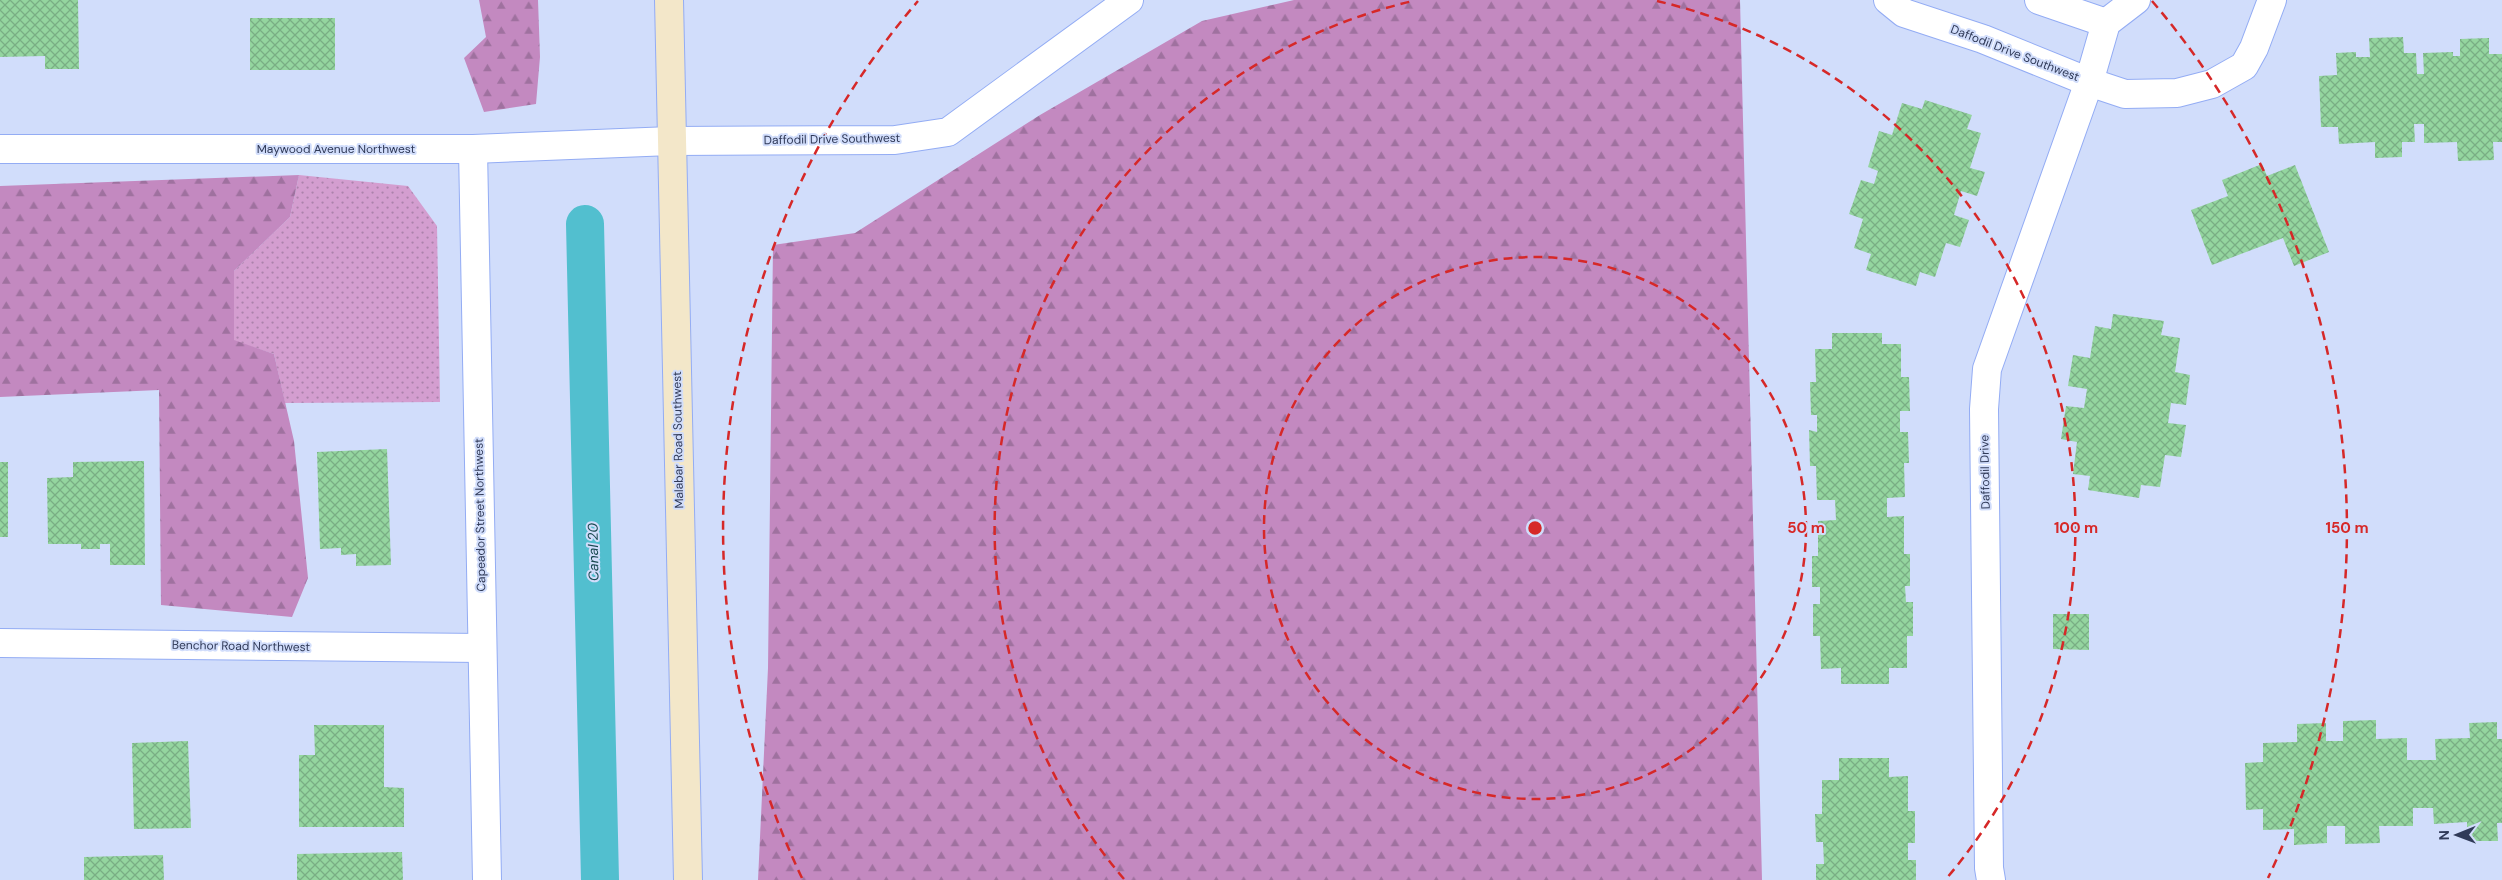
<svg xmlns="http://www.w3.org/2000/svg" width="2502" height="880" font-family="'DM Sans',sans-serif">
<defs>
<pattern id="grass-dots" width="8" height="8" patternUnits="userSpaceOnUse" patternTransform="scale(1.25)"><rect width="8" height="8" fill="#d49ed0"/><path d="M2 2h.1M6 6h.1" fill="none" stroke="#ac82ac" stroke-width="1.8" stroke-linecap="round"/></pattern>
<pattern id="forest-firs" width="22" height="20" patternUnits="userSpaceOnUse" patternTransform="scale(1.25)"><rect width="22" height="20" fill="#c389c0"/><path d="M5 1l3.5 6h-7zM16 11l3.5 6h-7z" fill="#9f719f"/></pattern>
<pattern id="building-cross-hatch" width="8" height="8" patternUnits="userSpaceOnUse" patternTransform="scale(1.25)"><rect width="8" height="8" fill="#94d59f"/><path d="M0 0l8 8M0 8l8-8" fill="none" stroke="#79ae84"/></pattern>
</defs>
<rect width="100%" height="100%" fill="#d1ddfb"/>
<!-- grass -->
<polygon fill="url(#grass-dots)" points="299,175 408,186 437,226 440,402 285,403 274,354 234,341 234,271 290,217"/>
<!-- forest -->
<g fill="url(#forest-firs)">
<polygon points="479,0 538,0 540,57 536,104 484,112 464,58 486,37"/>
<polygon points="1294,0 1740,0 1762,880 758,880 768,668 773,245 855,233 1040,115 1202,21"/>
<polygon points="299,175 290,217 234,271 234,340 274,354 294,441 308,578 292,617 161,605 159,390 0,397 0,186"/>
</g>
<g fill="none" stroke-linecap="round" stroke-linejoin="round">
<!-- canal -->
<polyline stroke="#52bfcf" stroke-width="38" points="585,224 600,880"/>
</g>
<!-- building -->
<g fill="url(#building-cross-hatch)">
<polygon points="0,0 78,0 79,69 45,69 45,56 0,57"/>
<rect x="250" y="18" width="85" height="52"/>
<polygon points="2403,37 2404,53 2416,53 2417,74 2424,74 2423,53 2453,52 2453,56 2460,56 2460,39 2489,38 2489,54 2502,54 2502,142 2493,142 2494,160 2458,161 2457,142 2424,143 2424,124 2414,124 2415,142 2402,142 2402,157 2375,158 2375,142 2339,144 2338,127 2321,127 2319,76 2337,75 2336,53 2356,52 2356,57 2370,57 2369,38"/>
<polygon points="1925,100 1972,115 1967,129 1981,133 1970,168 1985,172 1977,196 1961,191 1954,215 1969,220 1960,247 1946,243 1935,277 1920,272 1916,286 1866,270 1871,254 1854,248 1863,219 1849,214 1861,180 1874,184 1878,171 1868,167 1879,131 1892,135 1902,103 1922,109"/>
<polygon points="2262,164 2267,176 2295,165 2329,252 2294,266 2283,238 2212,265 2191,210 2228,196 2222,180"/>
<polygon points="2113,314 2164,321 2161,335 2180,338 2175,372 2190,375 2186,405 2171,403 2168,423 2186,425 2181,457 2165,455 2160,487 2141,485 2139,498 2088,490 2090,476 2073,474 2077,442 2061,439 2066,406 2084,408 2087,389 2068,386 2073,355 2090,358 2095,326 2111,329"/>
<polygon points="1832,333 1882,333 1882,344 1901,344 1901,377 1909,377 1910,411 1900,411 1900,432 1908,432 1909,463 1904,463 1905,497 1887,498 1887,517 1904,516 1904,554 1910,554 1910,586 1905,586 1906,602 1913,602 1913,636 1907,636 1907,668 1889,668 1889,684 1841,684 1841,668 1821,669 1820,636 1813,636 1813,604 1820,604 1820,587 1812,587 1812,556 1818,556 1818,521 1836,520 1835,500 1817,500 1816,466 1810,466 1809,430 1817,432 1817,415 1811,415 1810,382 1816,382 1815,349 1832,349"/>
<polygon points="387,449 391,565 356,566 356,554 341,555 341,548 320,549 317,452"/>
<polygon points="144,461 145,565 110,565 110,544 100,544 100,549 81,549 81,544 48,544 47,478 73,477 73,462"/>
<rect x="0" y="462" width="8" height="75"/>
<polygon points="2053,614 2089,614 2089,650 2053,649"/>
<polygon points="2376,720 2376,739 2407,738 2407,760 2436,760 2435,739 2470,738 2469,723 2497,722 2497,739 2502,739 2502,823 2497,823 2498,841 2467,841 2467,822 2434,824 2433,808 2413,808 2413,826 2379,826 2380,843 2345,844 2345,826 2327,826 2327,843 2294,845 2294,829 2263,830 2263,809 2246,810 2245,763 2263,762 2263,743 2297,742 2297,724 2326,723 2326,741 2343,741 2343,721"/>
<polygon points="314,725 384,725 384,787 404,788 404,827 299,827 299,755 315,755"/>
<polygon points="188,741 191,828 134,829 132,743"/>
<polygon points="1839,758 1889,758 1889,777 1908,776 1908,811 1915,811 1915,843 1908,843 1908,860 1916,860 1916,880 1816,880 1816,864 1824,864 1823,842 1816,842 1815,814 1822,814 1822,780 1839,780"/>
<polygon points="402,852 403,880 297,880 297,854"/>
<polygon points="163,855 164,880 84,880 84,857"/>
</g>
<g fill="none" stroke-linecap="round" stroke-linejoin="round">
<defs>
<g id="minor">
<polyline points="1888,0 1904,13 1983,39 2089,82 2125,94 2177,93 2212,84 2244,66 2254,48 2272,0"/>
<polyline points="2039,0 2106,23"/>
<polyline points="0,149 473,149 671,141 895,140 948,132 1129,0"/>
<polyline points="473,149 487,880"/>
<polyline points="0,643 482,648"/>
<polyline points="1991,880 1989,868 1984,409 1987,369 2089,82 2106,23 2136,0"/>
</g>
<polyline id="secondary" points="669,0 688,880"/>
</defs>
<!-- minor casing -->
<use href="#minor" stroke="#93acf4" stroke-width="30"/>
<!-- secondary casing -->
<use href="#secondary" stroke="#93acf4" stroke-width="30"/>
<!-- minor -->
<use href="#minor" stroke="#fff" stroke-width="28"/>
<!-- secondary -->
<use href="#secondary" stroke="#f3e7c9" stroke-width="28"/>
</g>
<!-- distance rings -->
<g fill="none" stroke="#d62828" stroke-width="2.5" stroke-dasharray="9 6">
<circle cx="1535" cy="528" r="271"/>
<path d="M1124 879A541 541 0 0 1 1413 1M1657 1A541 541 0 0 1 1946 879"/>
<path d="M802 878A812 812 0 0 1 918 1M2152 1A812 812 0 0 1 2268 878"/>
</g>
<g text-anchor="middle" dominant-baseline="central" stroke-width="4" stroke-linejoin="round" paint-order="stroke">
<!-- street labels -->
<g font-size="12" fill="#303a58" stroke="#d1ddfb">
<text transform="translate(2015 53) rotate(21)">Daffodil Drive Southwest</text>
<text transform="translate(832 139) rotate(-1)">Daffodil Drive Southwest</text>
<text x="336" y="149">Maywood Avenue Northwest</text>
<text transform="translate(678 440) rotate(-91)">Malabar Road Southwest</text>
<text transform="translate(1985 472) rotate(-91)">Daffodil Drive</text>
<text transform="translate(480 515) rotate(-91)">Capeador Street Northwest</text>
<text transform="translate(241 646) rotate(1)">Benchor Road Northwest</text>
</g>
<!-- water labels -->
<g font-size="14" font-style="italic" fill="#194950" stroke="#d1ddfb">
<text transform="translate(593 552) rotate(-91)">Canal 20</text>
</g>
</g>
<circle cx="1535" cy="528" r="8" fill="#d62828" stroke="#d1ddfb" stroke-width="2.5"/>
<g font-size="15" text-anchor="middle" font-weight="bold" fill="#d62828" stroke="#d1ddfb" stroke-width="4" stroke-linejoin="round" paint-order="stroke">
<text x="1806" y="533">50 m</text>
<text x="2076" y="533">100 m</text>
<text x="2347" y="533">150 m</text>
</g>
<!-- north arrow -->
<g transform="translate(2457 835) rotate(269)" stroke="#d1ddfb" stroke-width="4" paint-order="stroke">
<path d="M0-4L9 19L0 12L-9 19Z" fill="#303a58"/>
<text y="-8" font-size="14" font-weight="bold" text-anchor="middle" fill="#303a58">N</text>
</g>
</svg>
